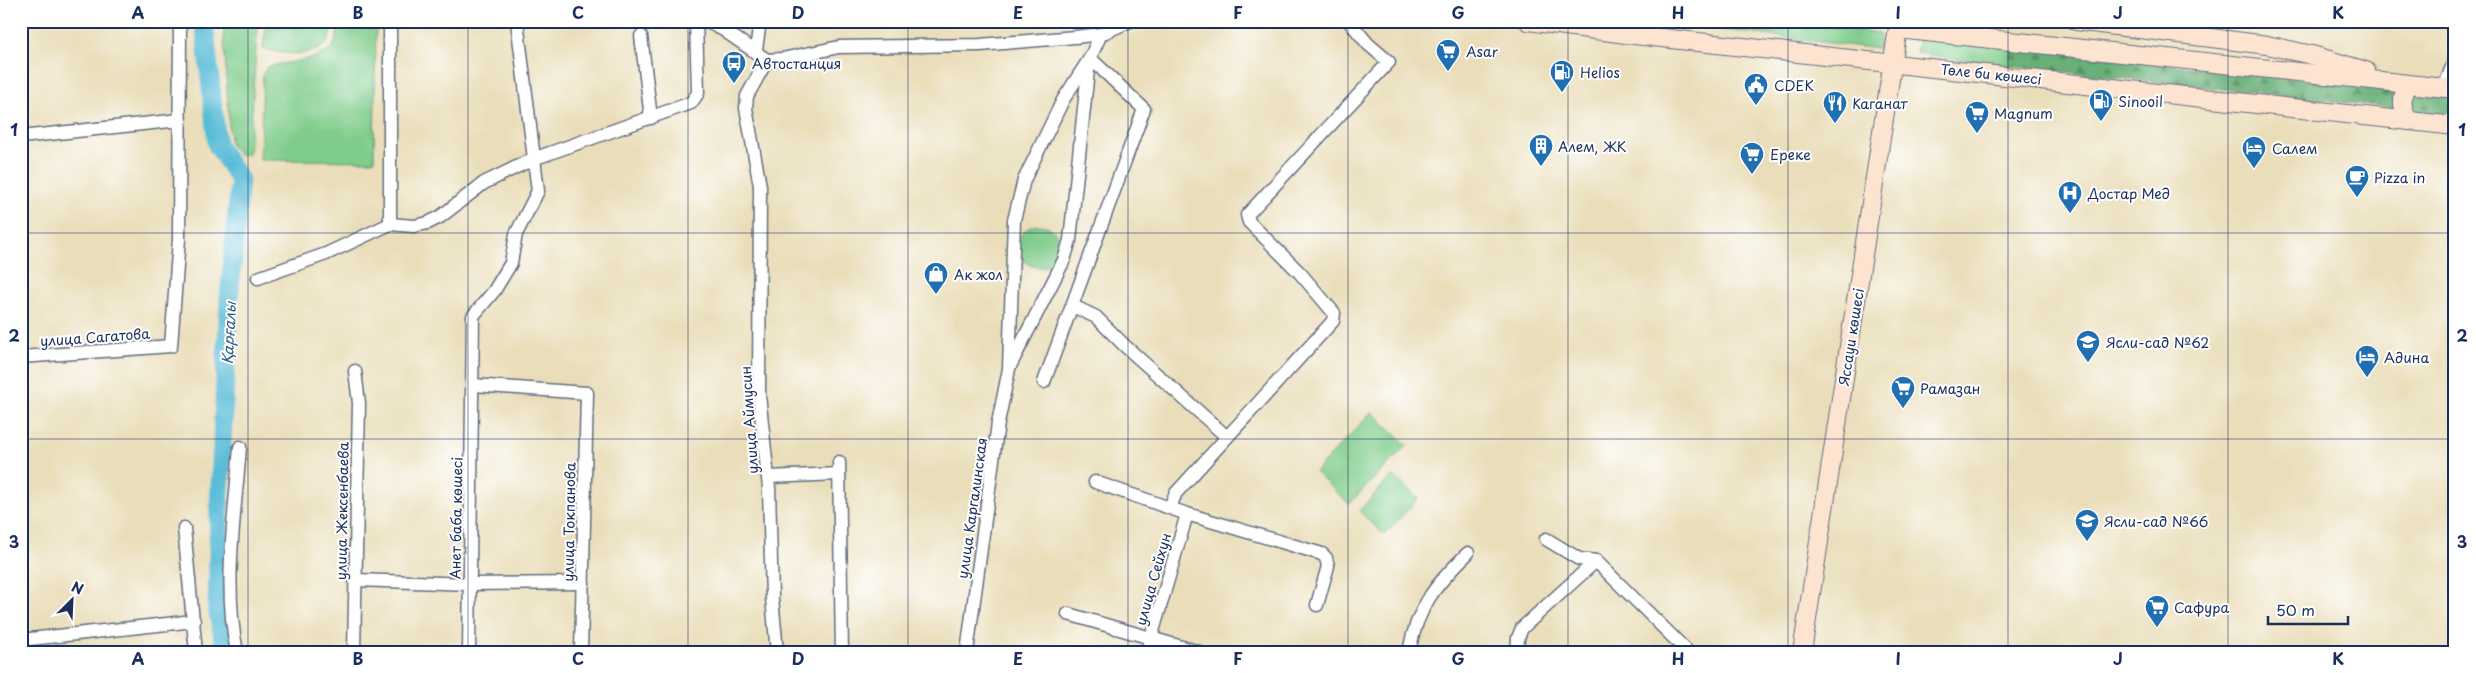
<svg xmlns="http://www.w3.org/2000/svg" width="2476" height="673" font-family="'Playpen Sans',sans-serif">
<defs>
<pattern id="forest-firs" width="22" height="20" patternUnits="userSpaceOnUse" patternTransform="scale(1.25)"><rect width="22" height="20" fill="#67b077"/><path d="M5 1l3.5 6h-7zM16 11l3.5 6h-7z" fill="#549065"/></pattern>
</defs>
<rect width="100%" height="100%" fill="#fff"/>
<filter id="ink" filterUnits="userSpaceOnUse"><feTurbulence type="fractalNoise" baseFrequency=".02" numOctaves="2"/><feDisplacementMap in="SourceGraphic" scale="10" xChannelSelector="R" yChannelSelector="G"/><feConvolveMatrix kernelMatrix="1 2 1 2 8 2 1 2 1" color-interpolation-filters="sRGB"/></filter>
<filter id="wash" filterUnits="userSpaceOnUse"><feTurbulence type="fractalNoise" baseFrequency=".0096" numOctaves="4" result="noise"/><feDisplacementMap in="SourceGraphic" scale="20" xChannelSelector="R" yChannelSelector="G"/><feGaussianBlur stdDeviation="1.12" result="paint"/><feColorMatrix in="noise" values="0 0 0 0 0 0 0 0 0 0 0 0 0 0 0 0 0 1.4 0 .05"/><feComposite in="paint" operator="in"/></filter>
<g filter="url(#wash)">
<rect width="100%" height="100%" fill="#eadeba"/>
<!-- grass -->
<g fill="#7fcc8b" stroke="#4d7e74">
<polygon points="223,21 258,21 249,154 239,155 230,143"/>
<path d="M267,21H332C331,28 331,35 328,41C315,59 281,54 263,49Z"/>
<path d="M339,21H376L374,161L260,160L263,74L267,67C284,62 324,61 334,45C337,38 338,28 339,21Z"/>
<polygon points="1651,21 1785,21 1880,33 1879,49"/>
<polygon points="1919,37 2012,47 2010,66 1916,53"/>
<circle cx="1039" cy="246" r="21"/>
<polygon points="1372,412 1407,445 1349,504 1315,472"/>
<polygon points="1393,475 1418,499 1384,535 1359,511"/>
</g>
<!-- forest -->
<g fill="url(#forest-firs)" stroke="#41706a">
<polygon points="2012,47 2400,90 2398,108 2010,66"/>
<polygon points="2419,93 2455,97 2455,116 2414,112 2410,103"/>
</g>
<g fill="none" stroke-linecap="round" stroke-linejoin="round">
<!-- river -->
<polyline stroke="#59bbd7" stroke-width="19" points="204,21 217,145 240,180 229,299 219,507 217,608 226,652"/>
</g>
</g>
<g filter="url(#ink)">
<g fill="none" stroke-linecap="round" stroke-linejoin="round">
<defs>
<g id="street">
<polyline points="705,21 722,29 767,60"/>
<polyline points="641,36 651,118"/>
<polyline points="756,50 760,21"/>
<polyline points="767,60 747,96 746,108 760,186 759,395 769,488 772,598 777,652"/>
<polyline points="767,60 782,59 839,47 980,45 1075,37 1101,34 1130,21"/>
<polyline points="2444,88 2455,59"/>
<polyline points="21,137 180,120"/>
<polyline points="390,224 390,21"/>
<polyline points="258,278 326,254 390,224 414,226 428,223 440,217 484,183 533,159 691,103 698,93 696,21"/>
<polyline points="1073,306 1096,317 1125,346 1227,437"/>
<polyline points="21,357 171,346 179,239 180,21"/>
<polyline points="1010,366 1064,260 1070,240 1089,61"/>
<polyline points="1044,382 1144,109 1090,58"/>
<polyline points="473,385 587,393 581,652"/>
<polyline points="839,462 842,652"/>
<polyline points="768,477 839,474"/>
<polyline points="1095,482 1187,514 1322,554 1326,558 1328,566 1317,605"/>
<polyline points="1170,507 1176,493 1333,321 1334,313 1300,273 1249,222 1247,215 1389,62 1368,44 1349,21"/>
<polyline points="184,528 196,652"/>
<polyline points="1546,539 1579,559 1596,561"/>
<polyline points="356,580 470,584 583,583"/>
<polyline points="1068,614 1199,652"/>
<polyline points="21,640 194,621"/>
<path d="M237,652C223,585 235,514 240,447"/>
<polyline points="354,652 359,403 355,371"/>
<polyline points="469,652 473,316 494,291 511,263 516,234 538,191 517,21"/>
<polyline points="967,652 998,423 1009,369 1014,220 1024,180 1063,100 1090,58 1101,34"/>
<polyline points="1147,652 1187,514"/>
<path d="M1409,652C1417,607 1436,584 1468,553"/>
<polyline points="1517,652 1518,638 1522,628 1596,561 1688,652"/>
<polyline points="1521,652 1534,652"/>
</g>
<g id="secondary">
<polyline points="1528,21 1626,34 2455,126"/>
<polyline points="2076,21 2267,45 2316,56 2366,71"/>
<polyline points="1898,29 2455,89"/>
<path d="M2409,121C2401,108 2400,97 2409,84"/>
<polyline points="1802,652 1899,21"/>
</g>
</defs>
<!-- street casing -->
<use href="#street" stroke="#636c7e" stroke-width="15"/>
<!-- secondary casing -->
<use href="#secondary" stroke="#636c7e" stroke-width="20"/>
<!-- street -->
<use href="#street" stroke="#fff" stroke-width="12"/>
<!-- secondary -->
<use href="#secondary" stroke="#fde4d1" stroke-width="18"/>
</g>
</g>
<!-- grid -->
<path fill="none" stroke="#1b2f5e" stroke-width="1" stroke-opacity="0.55" d="M248,21V652M468,21V652M688,21V652M908,21V652M1128,21V652M1348,21V652M1568,21V652M1788,21V652M2008,21V652M2228,21V652M21,233H2455M21,439H2455"/>
<!-- icons -->
<defs>
<symbol id="supermarket-pin" viewBox="-11 -11 22 30"><path d="M0 17L-7.5 6A9.5 9.5 0 1 1 7.5 6Z" fill="#1f6fb2" stroke="#fff"/><path d="M-6-5.5h2.5l.6 2H6L4.5 2H-2.5L-4.4-4H-6ZM-1.5 3.2a1.3 1.3 0 1 0 .1 0ZM3 3.2a1.3 1.3 0 1 0 .1 0Z" fill="#fff"/></symbol>
<symbol id="bus-pin" viewBox="-11 -11 22 30"><path d="M0 17L-7.5 6A9.5 9.5 0 1 1 7.5 6Z" fill="#1f6fb2" stroke="#fff"/><path d="M-5-6H5V4H4V6H2V4H-2V6H-4V4H-5ZM-3.5-4V0h7V-4ZM-3.5 1.2v1.5H-2V1.2ZM2 1.2v1.5H3.5V1.2Z" fill="#fff"/></symbol>
<symbol id="fuel-pin" viewBox="-11 -11 22 30"><path d="M0 17L-7.5 6A9.5 9.5 0 1 1 7.5 6Z" fill="#1f6fb2" stroke="#fff"/><path d="M-5.5-6h7V0h2V4h1.3V-2.5L3-4.5l.8-.8L6-3V5H2.5V1h-1V6h-7ZM-4.2-4.7v3.2H.2V-4.7Z" fill="#fff"/></symbol>
<symbol id="civic-pin" viewBox="-11 -11 22 30"><path d="M0 17L-7.5 6A9.5 9.5 0 1 1 7.5 6Z" fill="#1f6fb2" stroke="#fff"/><path d="M-.6-6.5H3V-4.5H.6V-3L4-1V1h2V6H-6V1h2V-1L-.6-3ZM-1.2 2.5V6h2.4V2.5Z" fill="#fff"/></symbol>
<symbol id="restaurant-pin" viewBox="-11 -11 22 30"><path d="M0 17L-7.5 6A9.5 9.5 0 1 1 7.5 6Z" fill="#1f6fb2" stroke="#fff"/><path d="M-5-6h1v4h1v-4h1v4h1v-4h1v5L-1.5 .5V6h-2V.5L-5-1ZM5-6V6H3V1.5H1.5Q1.5-4 5-6Z" fill="#fff"/></symbol>
<symbol id="building-pin" viewBox="-11 -11 22 30"><path d="M0 17L-7.5 6A9.5 9.5 0 1 1 7.5 6Z" fill="#1f6fb2" stroke="#fff"/><path d="M-4-6H4V6H1V3H-1V6H-4ZM-2.5-4.3h1.7v1.8h-1.7ZM.8-4.3h1.7v1.8H.8ZM-2.5-1h1.7V.8h-1.7ZM.8-1h1.7V.8H.8Z" fill="#fff"/></symbol>
<symbol id="hotel-pin" viewBox="-11 -11 22 30"><path d="M0 17L-7.5 6A9.5 9.5 0 1 1 7.5 6Z" fill="#1f6fb2" stroke="#fff"/><path d="M-6-4.5h1.5V1H6V5H4.5V3h-9V5H-6ZM-4 0a1.8 1.8 0 1 1 3.6 0ZM.5 0V-2.5h3Q6-2.5 6 0Z" fill="#fff"/></symbol>
<symbol id="cafe-pin" viewBox="-11 -11 22 30"><path d="M0 17L-7.5 6A9.5 9.5 0 1 1 7.5 6Z" fill="#1f6fb2" stroke="#fff"/><path d="M-5.5-4.5H6V0H3Q3 3.5 0 3.5H-2.5Q-5.5 3.5-5.5 0ZM3-3.2v2h1.7v-2ZM-6 4.5H4V6H-6Z" fill="#fff"/></symbol>
<symbol id="hospital-pin" viewBox="-11 -11 22 30"><path d="M0 17L-7.5 6A9.5 9.5 0 1 1 7.5 6Z" fill="#1f6fb2" stroke="#fff"/><path d="M-5-5h3v3.5h4V-5h3V5h-3V1.5h-4V5h-3Z" fill="#fff"/></symbol>
<symbol id="shop-pin" viewBox="-11 -11 22 30"><path d="M0 17L-7.5 6A9.5 9.5 0 1 1 7.5 6Z" fill="#1f6fb2" stroke="#fff"/><path d="M-5-2.5h2.3a2.7 3.5 0 0 1 5.4 0H5L5.5 6h-11ZM-1.5-2.5h3a1.5 2.3 0 0 0-3 0Z" fill="#fff"/></symbol>
<symbol id="school-pin" viewBox="-11 -11 22 30"><path d="M0 17L-7.5 6A9.5 9.5 0 1 1 7.5 6Z" fill="#1f6fb2" stroke="#fff"/><path d="M0-5L7-2L0 1L-7-2ZM-4 1L0 2.5L4 1V4Q0 6-4 4Z" fill="#fff"/></symbol>
</defs>
<g fill-rule="evenodd">
<use href="#supermarket-pin" x="1434" y="37" width="28" height="38"/>
<use href="#bus-pin" x="720" y="49" width="28" height="38"/>
<use href="#fuel-pin" x="1548" y="58" width="28" height="38"/>
<use href="#civic-pin" x="1742" y="71" width="28" height="38"/>
<use href="#fuel-pin" x="2087" y="87" width="28" height="38"/>
<use href="#restaurant-pin" x="1821" y="89" width="28" height="38"/>
<use href="#supermarket-pin" x="1963" y="99" width="28" height="38"/>
<use href="#building-pin" x="1527" y="132" width="28" height="38"/>
<use href="#hotel-pin" x="2240" y="134" width="28" height="38"/>
<use href="#supermarket-pin" x="1738" y="140" width="28" height="38"/>
<use href="#cafe-pin" x="2343" y="163" width="28" height="38"/>
<use href="#hospital-pin" x="2056" y="179" width="28" height="38"/>
<use href="#shop-pin" x="922" y="260" width="28" height="38"/>
<use href="#school-pin" x="2074" y="328" width="28" height="38"/>
<use href="#hotel-pin" x="2353" y="343" width="28" height="38"/>
<use href="#supermarket-pin" x="1889" y="374" width="28" height="38"/>
<use href="#school-pin" x="2073" y="507" width="28" height="38"/>
<use href="#supermarket-pin" x="2143" y="593" width="28" height="38"/>
</g>
<g text-anchor="middle" dominant-baseline="central" stroke-width="4" stroke-linejoin="round" paint-order="stroke">
<!-- poi labels -->
<g font-size="14" fill="#1b2f5e" stroke="#fff" text-anchor="start">
<text x="1466" y="51">Asar</text>
<text x="752" y="63">Автостанция</text>
<text x="1580" y="72">Helios</text>
<text x="1774" y="85">CDEK</text>
<text x="2118" y="101">Sinooil</text>
<text x="1852" y="103">Каганат</text>
<text x="1994" y="113">Magnum</text>
<text x="1558" y="146">Алем, ЖК</text>
<text x="2272" y="148">Салем</text>
<text x="1770" y="154">Ереке</text>
<text x="2374" y="177">Pizza in</text>
<text x="2088" y="193">Достар Мед</text>
<text x="954" y="274">Ак жол</text>
<text x="2106" y="342">Ясли-сад №62</text>
<text x="2384" y="357">Адина</text>
<text x="1920" y="388">Рамазан</text>
<text x="2104" y="521">Ясли-сад №66</text>
<text x="2174" y="607">Сафура</text>
</g>
<!-- street labels -->
<g font-size="14" fill="#1b2f5e" stroke="#fff">
<text transform="translate(1991 74) rotate(6)">Төле би көшесі</text>
<text transform="translate(95 337) rotate(-4)">улица Сагатова</text>
<text transform="translate(1851 337) rotate(-81)">Яссауи көшесі</text>
<text transform="translate(749 420) rotate(-94)">улица Аймусин</text>
<text transform="translate(972 508) rotate(-82)">улица Каргалинская</text>
<text transform="translate(342 511) rotate(-89)">улица Жексенбаева</text>
<text transform="translate(456 518) rotate(-89)">Анет баба көшесі</text>
<text transform="translate(569 522) rotate(-89)">улица Токпанова</text>
<text transform="translate(1153 579) rotate(-74)">улица Сейхун</text>
</g>
<!-- water labels -->
<g font-size="15" font-style="italic" fill="#316088" stroke="#fff">
<text transform="translate(228 333) rotate(-87)">Қарғалы</text>
</g>
</g>
<!-- margin -->
<rect width="2476" height="673" fill="none" stroke="#fff" stroke-width="55"/>
<!-- north arrow -->
<g transform="translate(72 600) rotate(24)" stroke="#ffffff" stroke-width="4" paint-order="stroke">
<path d="M0-4L9 19L0 12L-9 19Z" fill="#1b2f5e"/>
<text y="-8" font-size="14" font-weight="bold" text-anchor="middle" fill="#1b2f5e">N</text>
</g>
<!-- scale -->
<path d="M2268 616v8h80v-8" fill="none" stroke="#1b2f5e" stroke-width="2.5"/>
<text x="2276" y="616" font-size="15" fill="#1b2f5e" stroke="#ffffff" stroke-width="4" paint-order="stroke">50 m</text>
<rect x="28" y="28" width="2420" height="618" fill="none" stroke="#1b2f5e" stroke-width="2"/>
<g font-size="16" text-anchor="middle" font-weight="bold" fill="#1b2f5e">
<text x="138" y="19">A</text>
<text x="358" y="19">B</text>
<text x="578" y="19">C</text>
<text x="798" y="19">D</text>
<text x="1018" y="19">E</text>
<text x="1238" y="19">F</text>
<text x="1458" y="19">G</text>
<text x="1678" y="19">H</text>
<text x="1898" y="19">I</text>
<text x="2118" y="19">J</text>
<text x="2338" y="19">K</text>
<text x="14" y="136">1</text>
<text x="2462" y="136">1</text>
<text x="14" y="342">2</text>
<text x="2462" y="342">2</text>
<text x="14" y="548">3</text>
<text x="2462" y="548">3</text>
<text x="138" y="665">A</text>
<text x="358" y="665">B</text>
<text x="578" y="665">C</text>
<text x="798" y="665">D</text>
<text x="1018" y="665">E</text>
<text x="1238" y="665">F</text>
<text x="1458" y="665">G</text>
<text x="1678" y="665">H</text>
<text x="1898" y="665">I</text>
<text x="2118" y="665">J</text>
<text x="2338" y="665">K</text>
</g>
</svg>
